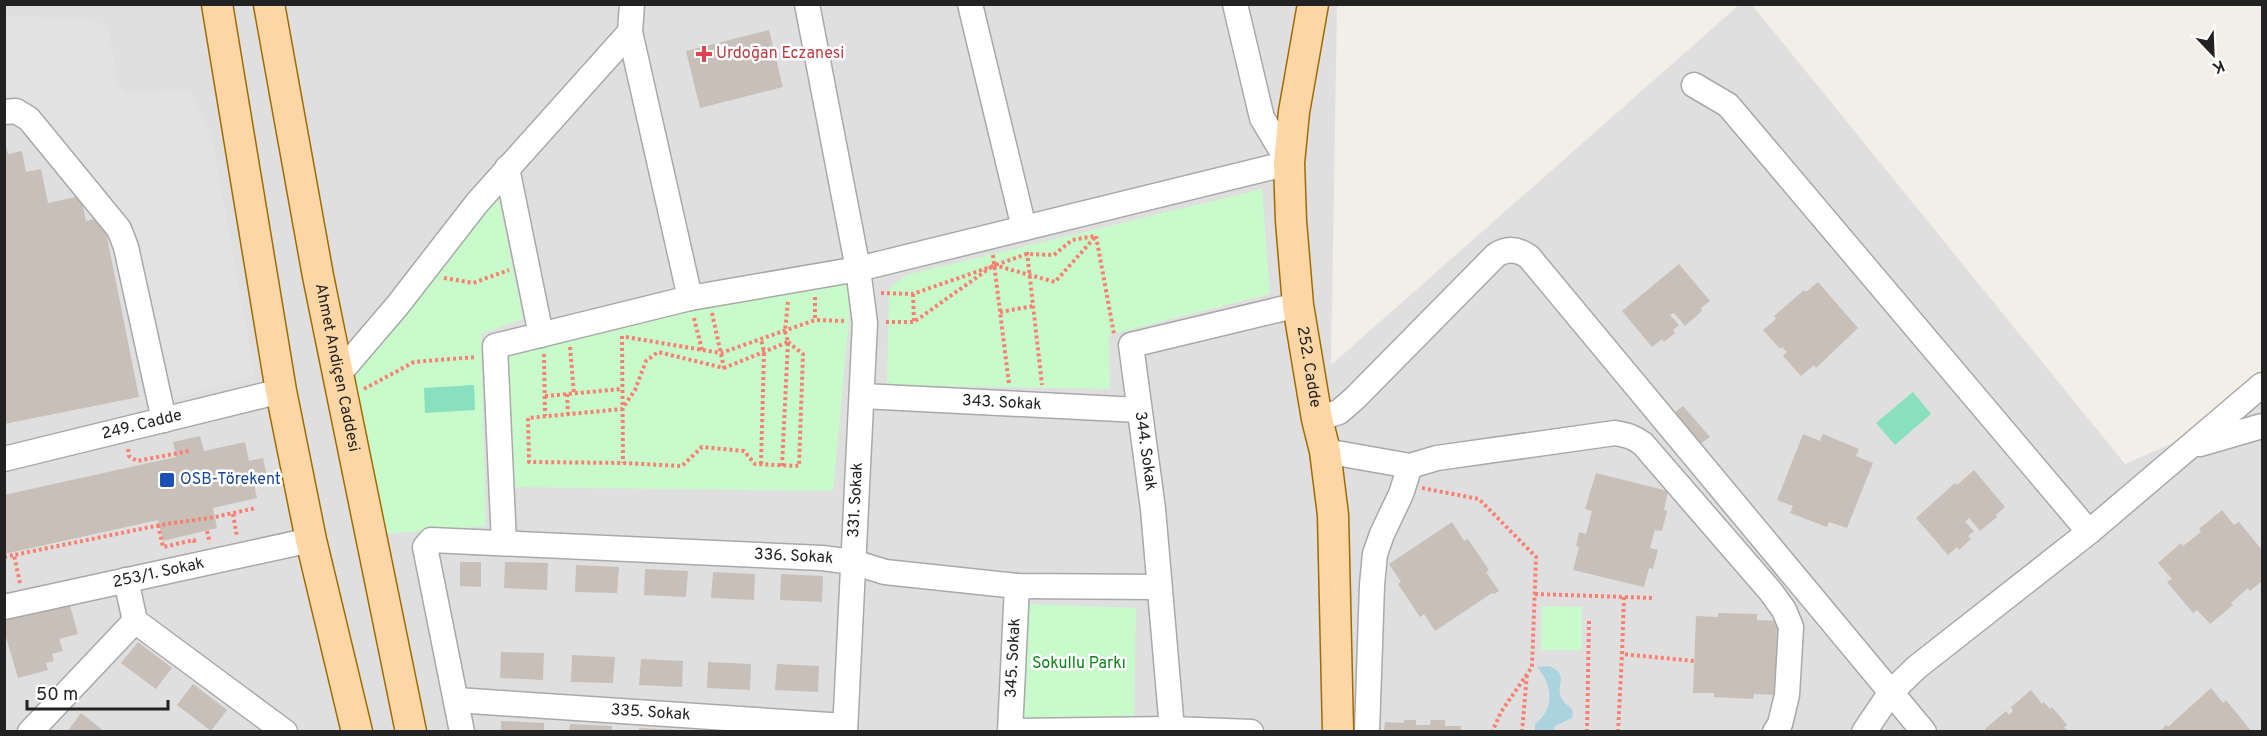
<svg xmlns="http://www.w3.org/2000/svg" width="2267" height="736" font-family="Overpass,sans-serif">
<rect width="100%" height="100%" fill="#f2efe9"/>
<!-- residential -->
<polygon fill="#e0dfdf" points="4,5 1337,5 1331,365 1739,5 1752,5 2125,464 2262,404 2262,731 5,731"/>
<!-- park -->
<g fill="#c8facc">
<polygon points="1262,189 1270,294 1109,335 1110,389 887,385 889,289 906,275"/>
<polygon points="498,196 523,319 481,334 486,526 385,534 354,375"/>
<polygon points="848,284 849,319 833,491 511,487 507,352 702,306"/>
<polygon points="1025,604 1136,608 1134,722 1020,721"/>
<polygon points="1542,606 1582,607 1582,650 1541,650"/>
</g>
<!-- pitch -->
<g fill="#88e0be">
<polygon points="474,385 475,410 425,413 424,388"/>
<polygon points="1913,392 1931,414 1895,445 1876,423"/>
</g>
<!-- parking -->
<polygon fill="#e2e2e2" points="5,16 88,19 108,27 118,85 127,94 190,89 212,138 255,376 167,401 133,235 5,105"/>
<!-- water -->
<path fill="#aad3df" d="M1549,666C1571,675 1554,685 1562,699C1566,707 1576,707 1572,718L1555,726L1553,731H1535V724C1555,709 1553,685 1537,667Z"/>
<!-- building -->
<g fill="#c7bfb8">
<polygon points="769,30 783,87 700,108 686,51"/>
<polygon points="4,140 8,154 22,151 26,172 41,169 48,203 81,196 86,221 103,217 139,397 4,424"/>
<polygon points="1679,264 1710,301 1701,308 1702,311 1685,326 1674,313 1670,315 1679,325 1673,330 1675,333 1664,342 1662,339 1652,347 1622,311"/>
<polygon points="1818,282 1858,328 1816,368 1814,365 1801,376 1783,356 1787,352 1782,347 1780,349 1763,330 1776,319 1774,316 1804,290 1806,292"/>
<polygon points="1683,406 1710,437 1700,444 1674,413"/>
<polygon points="1803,434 1820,441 1823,434 1859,449 1856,456 1873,463 1847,528 1829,522 1827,527 1790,513 1793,506 1777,500"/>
<polygon points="200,436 204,451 245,442 249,461 263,458 267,476 253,479 257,498 213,508 217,528 163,541 158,520 4,554 4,495 176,457 173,442"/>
<polygon points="1974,470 2005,507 1996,515 1997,517 1980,531 1969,518 1965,522 1974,531 1968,536 1971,539 1959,550 1957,547 1948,555 1916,518 1955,483 1957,485"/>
<polygon points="1596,473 1668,491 1664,510 1667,511 1662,531 1655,530 1650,548 1658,550 1653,569 1649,568 1644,587 1573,570 1579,547 1576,546 1579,532 1586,534 1592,511 1585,509"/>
<polygon points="2222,510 2234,525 2239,522 2262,550 2261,557 2262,581 2250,591 2248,588 2231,603 2233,605 2210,624 2197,610 2193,613 2167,582 2172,579 2158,563 2181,543 2183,546 2201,532 2199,529"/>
<polygon points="1452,522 1464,541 1468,539 1489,570 1486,572 1499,591 1494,594 1492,593 1435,631 1424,614 1420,617 1398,584 1401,582 1389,564"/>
<polygon points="460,562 481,562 481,587 460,586"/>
<polygon points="505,562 548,563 547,590 504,588"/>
<polygon points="576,565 619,567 617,593 575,592"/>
<polygon points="645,569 688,571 686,597 644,595"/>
<polygon points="713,572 755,574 754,600 711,598"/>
<polygon points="781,574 823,576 822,602 780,600"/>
<polygon points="69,602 78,634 59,639 63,651 52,654 54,661 46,663 48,670 18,678 4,630 4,621"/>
<polygon points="1718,613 1757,614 1757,620 1778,621 1775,695 1754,694 1753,699 1714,697 1714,693 1693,693 1696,616 1718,617"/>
<polygon points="138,642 172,668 156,689 121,663"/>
<polygon points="501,652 544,653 543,680 500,678"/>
<polygon points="572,655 615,657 613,683 571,682"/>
<polygon points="641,659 683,661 682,687 639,685"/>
<polygon points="708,662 751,664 750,690 707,688"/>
<polygon points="777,664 819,666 818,692 775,690"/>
<polygon points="193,684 227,710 211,731 177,705"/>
<polygon points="2211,688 2223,703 2226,700 2252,732 2159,732 2166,725 2169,726"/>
<polygon points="2031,690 2042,704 2044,702 2050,709 2052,707 2067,725 2064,727 2069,732 1988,732 1985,729 2006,711 2009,715 2013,711 2011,707"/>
<polygon points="81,713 105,732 67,732"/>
<polygon points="1404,720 1416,720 1416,725 1430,725 1431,720 1445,720 1445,726 1461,726 1461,732 1384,732 1385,722 1404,723"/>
<polygon points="501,721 544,723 544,732 501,732"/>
<polygon points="570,724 612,726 612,732 569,732"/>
<polygon points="639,728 680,730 680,732 639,732"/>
</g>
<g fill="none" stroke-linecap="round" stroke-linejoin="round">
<defs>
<g id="minor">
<polyline points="632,4 630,32 690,298"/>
<polyline points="807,4 858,269 865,323 845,732"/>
<polyline points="970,4 1024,228"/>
<polyline points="1694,85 1728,105 2089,532"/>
<polyline points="4,112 16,111 29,119 119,229 126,247 164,420"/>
<polyline points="507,168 541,335"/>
<polyline points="338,375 397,306 477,203 630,32"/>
<path id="s1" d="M862,396L1139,410"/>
<path d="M1317,419L1339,412L1355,398L1496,255C1507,248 1518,249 1529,257L1924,732"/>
<polyline points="2200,444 2262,426"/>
<path d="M1325,451L1410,466L1437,458L1615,433C1627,435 1634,437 1643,444L1771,592L1784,610L1791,627L1787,695L1780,724L1775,732"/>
<path id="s2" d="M4,459L281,391"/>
<polyline points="504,543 495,346 690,298 858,269 1289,163 1262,118 1235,4"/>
<polyline points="126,580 135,621 285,732"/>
<path id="s3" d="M4,607L311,540"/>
<path id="s4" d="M456,700L845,726"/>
<polyline points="1172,729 1153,509 1131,345 1298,305"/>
<polyline points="1010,731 1172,729 1251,732"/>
<polyline points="30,732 135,621"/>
<path id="s5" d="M462,732L425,547L431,540L822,558L853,562L885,572L1017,586L1159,587"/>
<path id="s6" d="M1010,732L1017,586"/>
<polyline points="1367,732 1372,585 1375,554 1382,534 1401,494 1410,466"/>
<polyline points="1864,732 1891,692 1917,667 2089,532 2262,385"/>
</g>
<g id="major">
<polyline points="217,4 281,391 311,540 357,732"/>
<path id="s7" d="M269,4L318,276L411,732"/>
<path id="s8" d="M1313,4L1294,112L1289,163L1291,221L1298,305L1317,419L1325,451L1333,515L1338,732"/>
</g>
</defs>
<!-- minor casing -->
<use href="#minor" stroke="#a9a9a9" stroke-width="27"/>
<!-- major casing -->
<use href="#major" stroke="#a06b00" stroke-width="33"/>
<!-- path -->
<g stroke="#fa8072" stroke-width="4" stroke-dasharray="3 3" stroke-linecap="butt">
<polyline points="1096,236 1114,334"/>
<polyline points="1027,252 1042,385"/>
<polyline points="993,255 1009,384"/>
<polyline points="444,278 473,283 509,270"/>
<polyline points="881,293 913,294 1027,254 1054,255 1072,240 1095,236"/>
<polyline points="913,294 914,322"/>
<polyline points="815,297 815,320"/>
<polyline points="1000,312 1033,306"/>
<polyline points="712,313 724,368"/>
<polyline points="694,318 702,350"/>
<polyline points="886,322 914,322 994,265 1055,282 1096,236"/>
<polyline points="622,336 623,463"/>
<polyline points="626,337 721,353 815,320 845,321"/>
<polygon points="788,342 803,354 799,466 755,464 744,451 702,447 682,466 623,463 529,462 528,418 622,409 635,390 646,361 658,352 724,368"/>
<polyline points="570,347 574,394"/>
<polyline points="544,354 545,416"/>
<polyline points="364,389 414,362 476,357"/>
<polyline points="567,394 568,414"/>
<polyline points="545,396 622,389"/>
<polyline points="128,449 129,456 137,461 189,451"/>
<polyline points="761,464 764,352 761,339"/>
<polyline points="782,466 788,342 785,331 788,302"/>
<polyline points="1422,488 1479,499 1536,557 1532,667 1501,712 1492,732"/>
<polyline points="233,514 237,537"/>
<polyline points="158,525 163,547 194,540 195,545"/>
<polyline points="207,531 210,543"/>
<polyline points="4,557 14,555"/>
<polyline points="20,583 14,555 160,525 215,517 256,508"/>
<polyline points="1535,594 1654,598"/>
<polyline points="1624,597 1622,654 1694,661"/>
<polyline points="1522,732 1527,674"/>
<polyline points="1587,732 1589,621"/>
<polyline points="1618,732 1622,654"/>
</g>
<!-- minor -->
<use href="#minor" stroke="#fff" stroke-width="24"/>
<!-- major -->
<use href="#major" stroke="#fcd6a4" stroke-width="30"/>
</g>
<!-- markers -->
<path fill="#e0444e" stroke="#fff" stroke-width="2" d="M701 45h6v6h6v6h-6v6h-6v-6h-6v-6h6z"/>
<rect fill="#1a4fb4" stroke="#fff" stroke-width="2" x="159" y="472" width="16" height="16" rx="3"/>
<g text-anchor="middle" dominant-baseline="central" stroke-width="5" stroke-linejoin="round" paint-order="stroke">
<!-- health labels -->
<g font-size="16" fill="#be3a42" stroke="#fff" text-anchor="start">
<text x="716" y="54">Urdoğan Eczanesi</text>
</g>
<!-- street labels -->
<g font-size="16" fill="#222" stroke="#fff">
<text stroke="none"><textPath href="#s8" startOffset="366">252. Cadde</textPath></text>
<text stroke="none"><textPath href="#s7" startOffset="370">Ahmet Andiçen Caddesi</textPath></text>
<text stroke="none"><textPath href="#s1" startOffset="140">343. Sokak</textPath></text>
<text stroke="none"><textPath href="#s2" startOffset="142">249. Cadde</textPath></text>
<text transform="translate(1145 451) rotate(82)">344. Sokak</text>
<text transform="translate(856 500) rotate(-87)">331. Sokak</text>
<text stroke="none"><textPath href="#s5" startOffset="561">336. Sokak</textPath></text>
<text stroke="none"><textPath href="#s3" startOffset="158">253/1. Sokak</textPath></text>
<text stroke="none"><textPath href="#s6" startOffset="74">345. Sokak</textPath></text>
<text stroke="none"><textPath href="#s4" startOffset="195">335. Sokak</textPath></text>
</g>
<!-- transit labels -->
<g font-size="16" fill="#164399" stroke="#fff" text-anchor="start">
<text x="180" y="480">OSB-Törekent</text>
</g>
<!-- park labels -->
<g font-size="16" fill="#0c8416" stroke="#fff">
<text x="1079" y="664">Sokullu Parkı</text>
</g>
</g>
<!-- border -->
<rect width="2267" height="736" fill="none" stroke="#222222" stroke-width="12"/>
<!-- north arrow -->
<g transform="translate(2213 54) rotate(157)" stroke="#ffffff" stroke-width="4.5" paint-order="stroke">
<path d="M0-4.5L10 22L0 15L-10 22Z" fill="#222222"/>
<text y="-9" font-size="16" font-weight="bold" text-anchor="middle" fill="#222222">K</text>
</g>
<!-- scale -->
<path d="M27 700v9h141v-9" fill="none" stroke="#222222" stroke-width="3"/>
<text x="36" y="700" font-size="18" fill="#222222" stroke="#ffffff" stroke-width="4.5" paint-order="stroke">50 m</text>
</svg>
